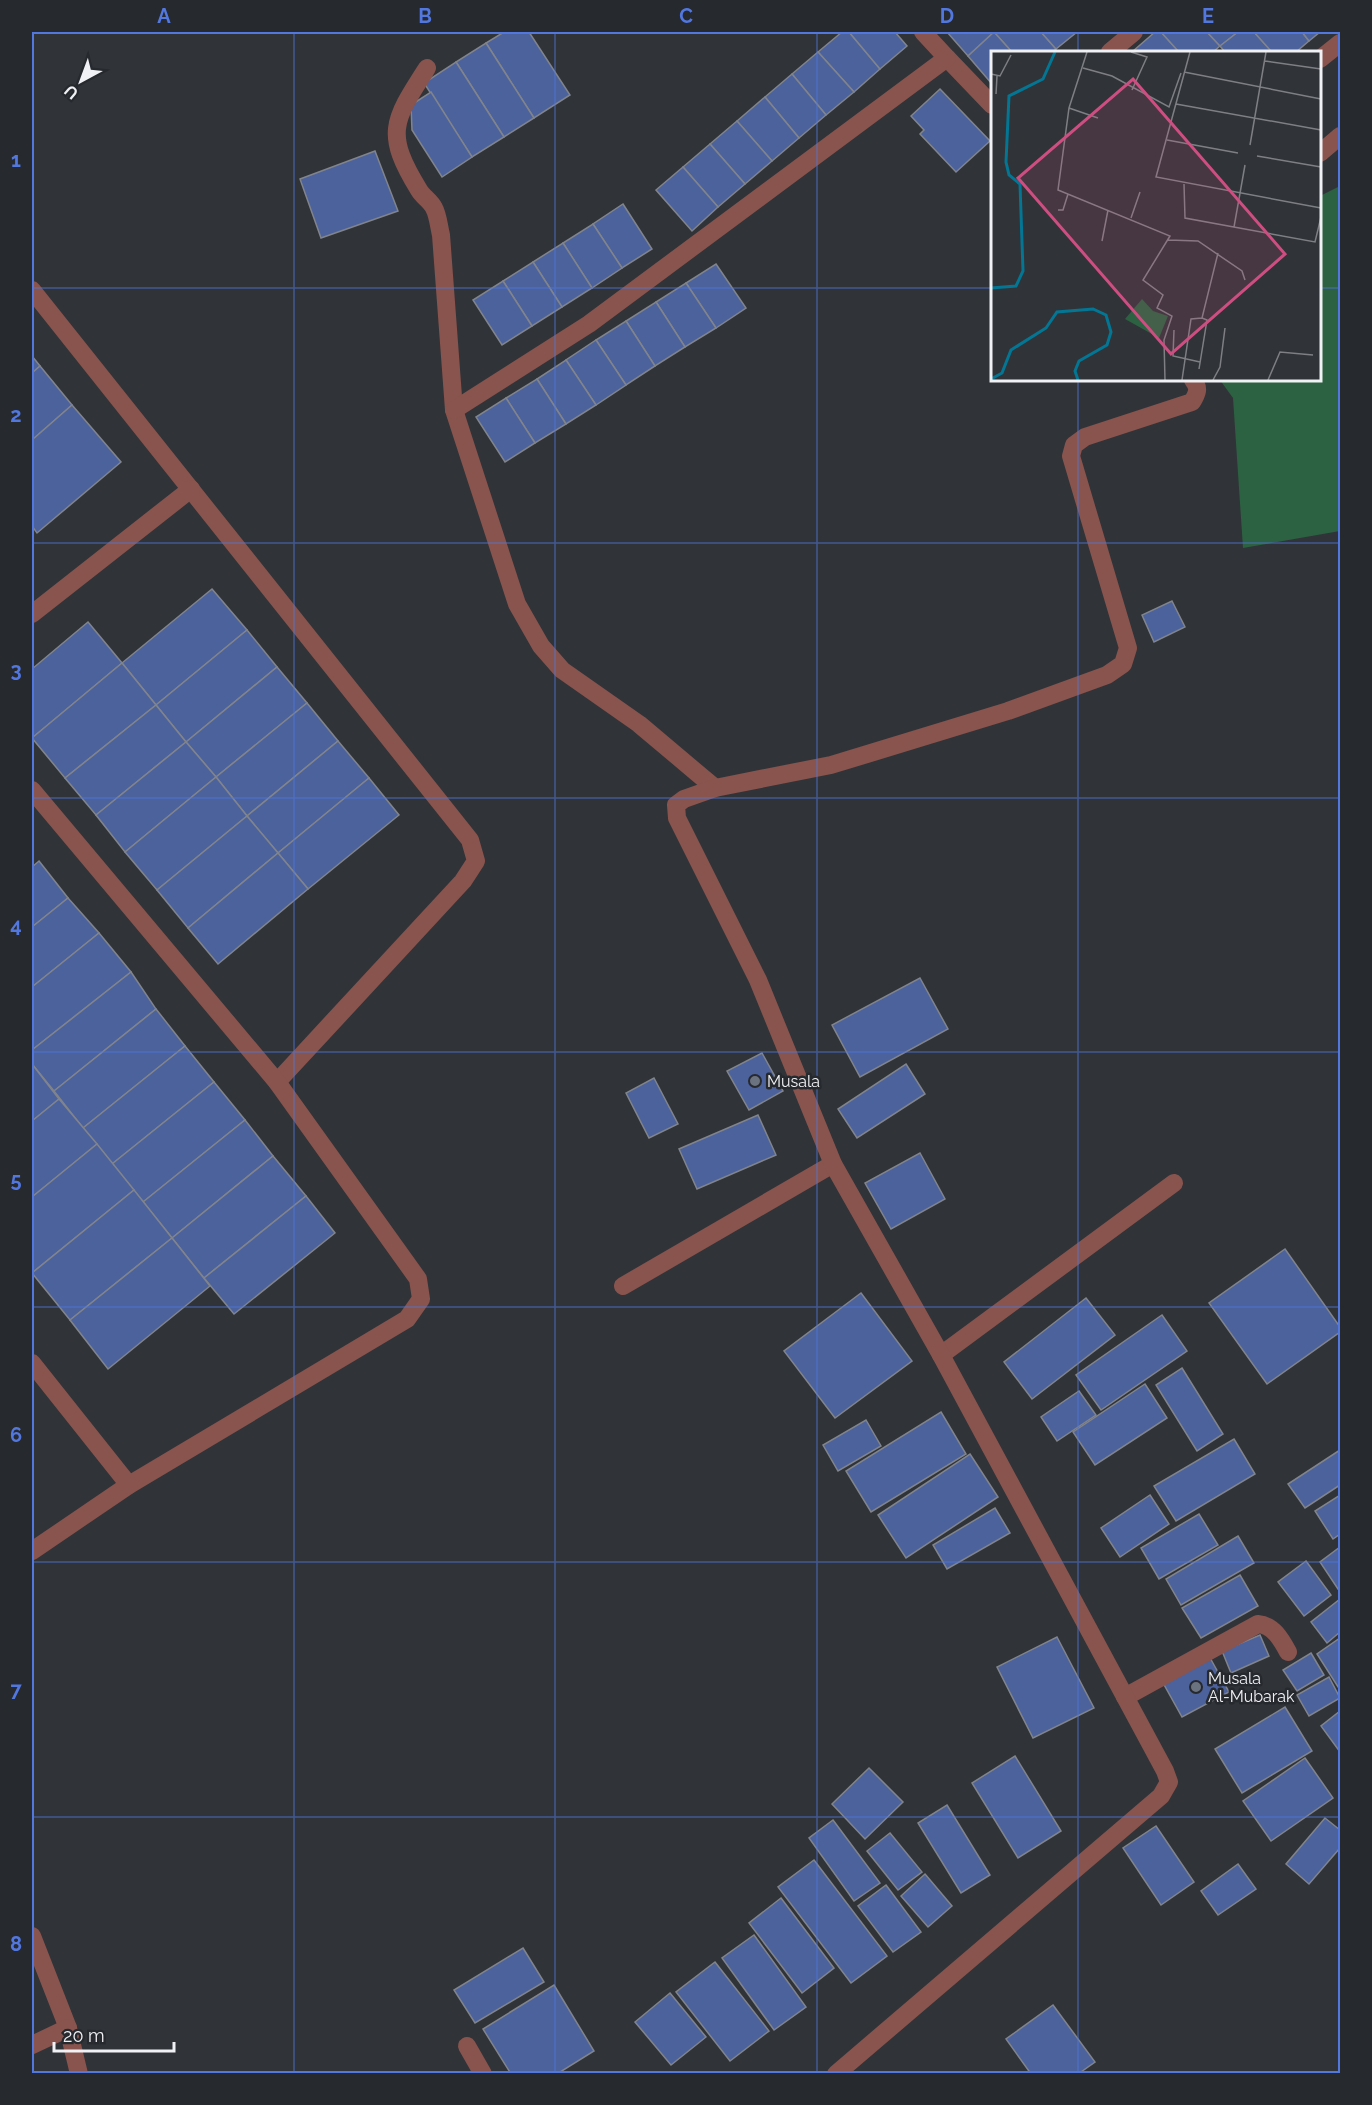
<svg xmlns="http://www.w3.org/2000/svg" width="1372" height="2105" font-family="Raleway,sans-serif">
<rect width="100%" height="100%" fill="#303338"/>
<!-- green -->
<polygon fill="#2c6241" points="1340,186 1340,531 1243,548 1233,398 1220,380 1320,380 1320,196"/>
<!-- building -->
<g fill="#4c629d" stroke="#81848b" stroke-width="1.5">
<polygon points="504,32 529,32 570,95 534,118 486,43"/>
<polygon points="842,32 849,32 880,69 854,92 818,52"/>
<polygon points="849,32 895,32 907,46 880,69"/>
<polygon points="947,32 994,32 968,56"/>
<polygon points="994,32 1041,32 1056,49 1053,52 1012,52"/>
<polygon points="994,32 1012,52 992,52 992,84 968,56"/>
<polygon points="1041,32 1077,32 1056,49"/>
<polygon points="1155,32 1161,32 1179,52 1132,52"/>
<polygon points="1161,32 1207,32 1220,46 1213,52 1179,52"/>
<polygon points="1207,32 1238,32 1220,46"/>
<polygon points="1238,32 1254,32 1272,52 1225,52 1220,46"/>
<polygon points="1254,32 1302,32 1309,41 1296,52 1272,52"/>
<polygon points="1302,32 1320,32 1309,41"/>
<polygon points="486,43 534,118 504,137 456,62"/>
<polygon points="818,52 854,92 826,115 792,74"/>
<polygon points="456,62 504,137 472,157 424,83"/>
<polygon points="792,74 826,115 799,138 765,97"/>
<polygon points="940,89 990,141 956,172 920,134 924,130 911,116"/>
<polygon points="431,92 472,157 442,177 412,130 411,105"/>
<polygon points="765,97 799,138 772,161 737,121"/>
<polygon points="737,121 772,161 745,184 710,144"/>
<polygon points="710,144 745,184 718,207 683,167"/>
<polygon points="375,151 398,211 321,238 300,179"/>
<polygon points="683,167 718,207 692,231 656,190"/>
<polygon points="623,204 652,249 622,268 593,224"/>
<polygon points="593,224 622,268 592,288 563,243"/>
<polygon points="563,243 592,288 562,307 533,262"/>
<polygon points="533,262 562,307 532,326 503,281"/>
<polygon points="716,264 746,308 716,328 686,283"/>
<polygon points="503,281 532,326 502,345 473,300"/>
<polygon points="686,283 716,328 685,347 656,302"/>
<polygon points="656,302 685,347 655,366 626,321"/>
<polygon points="626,321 655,366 626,385 596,340"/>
<polygon points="596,340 626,385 596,405 566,360"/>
<polygon points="32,356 40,366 32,373"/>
<polygon points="566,360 596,405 566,424 537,379"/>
<polygon points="40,366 72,405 32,440 32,373"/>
<polygon points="537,379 566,424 535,443 506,398"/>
<polygon points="506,398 535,443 505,462 476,417"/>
<polygon points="72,405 121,462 37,533 32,526 32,440"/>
<polygon points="212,589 247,630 156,705 122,663"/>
<polygon points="1172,601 1185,627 1154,642 1142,615"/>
<polygon points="88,622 122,663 32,738 32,669"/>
<polygon points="247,630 277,667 186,742 156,705"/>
<polygon points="122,663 156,705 65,778 32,738"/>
<polygon points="277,667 307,703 216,777 186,742"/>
<polygon points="307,703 338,741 247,816 216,777"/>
<polygon points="156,705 186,742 96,815 65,778"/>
<polygon points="338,741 369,778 278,853 247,816"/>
<polygon points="186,742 216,777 125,852 96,815"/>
<polygon points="216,777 247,816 157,890 125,852"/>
<polygon points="369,778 399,815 308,889 278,853"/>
<polygon points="247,816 278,853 188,928 157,890"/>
<polygon points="278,853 308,889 218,964 188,928"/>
<polygon points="39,861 68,898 32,927 32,867"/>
<polygon points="68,898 99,933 32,987 32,927"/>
<polygon points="99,933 131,972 32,1050 32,987"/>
<polygon points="131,972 156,1009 54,1091 32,1064 32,1050"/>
<polygon points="920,978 948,1029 860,1077 832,1025"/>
<polygon points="156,1009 185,1046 83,1128 54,1091"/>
<polygon points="185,1046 214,1082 112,1164 83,1128"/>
<polygon points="762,1053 783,1091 749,1110 727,1071"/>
<polygon points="32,1064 59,1099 32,1121"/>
<polygon points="906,1064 925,1094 857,1138 838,1109"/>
<polygon points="654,1078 678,1124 649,1138 626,1093"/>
<polygon points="214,1082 245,1120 143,1202 112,1164"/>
<polygon points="59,1099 97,1144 32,1197 32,1121"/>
<polygon points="758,1115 776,1155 697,1189 679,1149"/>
<polygon points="245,1120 273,1156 172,1238 143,1202"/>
<polygon points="97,1144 134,1190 32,1273 32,1197"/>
<polygon points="920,1153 945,1199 891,1229 865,1183"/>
<polygon points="273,1156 306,1196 204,1278 172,1238"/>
<polygon points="134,1190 172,1238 70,1320 32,1273"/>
<polygon points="306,1196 335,1233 234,1314 204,1278"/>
<polygon points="172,1238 210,1286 108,1369 70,1320"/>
<polygon points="1285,1249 1340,1327 1340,1332 1267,1384 1209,1303"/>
<polygon points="861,1293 912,1361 835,1418 784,1351"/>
<polygon points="1086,1298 1115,1335 1032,1399 1004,1362"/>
<polygon points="1162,1315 1187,1351 1101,1410 1076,1375"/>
<polygon points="1182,1368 1223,1434 1197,1451 1156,1385"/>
<polygon points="1145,1384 1167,1418 1095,1465 1073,1432"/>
<polygon points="1079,1391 1096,1415 1057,1441 1041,1417"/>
<polygon points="941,1412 966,1454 871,1512 846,1471"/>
<polygon points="866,1420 881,1446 838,1471 823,1445"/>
<polygon points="1234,1439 1255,1474 1176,1521 1154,1486"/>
<polygon points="1340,1450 1340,1485 1305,1508 1288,1484"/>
<polygon points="970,1454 998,1497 906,1558 878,1515"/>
<polygon points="1150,1495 1169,1524 1120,1557 1101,1528"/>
<polygon points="1340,1495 1340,1534 1333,1539 1315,1511"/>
<polygon points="995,1508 1010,1533 947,1569 933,1545"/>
<polygon points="1199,1514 1218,1545 1159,1579 1141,1548"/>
<polygon points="1238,1536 1254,1563 1181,1605 1166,1579"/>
<polygon points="1340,1547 1340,1588 1338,1589 1320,1562"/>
<polygon points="1306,1561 1331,1595 1304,1616 1278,1582"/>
<polygon points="1240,1575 1258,1606 1201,1638 1182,1608"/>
<polygon points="1340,1599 1340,1632 1327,1643 1311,1622"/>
<polygon points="1260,1635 1269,1656 1231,1673 1222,1651"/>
<polygon points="1057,1637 1094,1708 1033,1738 997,1667"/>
<polygon points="1340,1638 1340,1690 1317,1654"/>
<polygon points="1311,1653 1324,1675 1297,1691 1283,1670"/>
<polygon points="1209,1656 1229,1692 1182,1717 1162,1681"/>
<polygon points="1329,1677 1340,1698 1309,1716 1297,1695"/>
<polygon points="1285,1707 1312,1751 1242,1793 1215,1749"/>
<polygon points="1340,1711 1340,1752 1321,1726"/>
<polygon points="1015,1756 1061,1831 1018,1858 972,1783"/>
<polygon points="1305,1758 1333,1798 1271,1841 1243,1801"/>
<polygon points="869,1768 903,1802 865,1839 832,1804"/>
<polygon points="947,1805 990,1875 961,1893 918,1823"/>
<polygon points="1325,1818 1340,1830 1340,1848 1309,1884 1286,1864"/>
<polygon points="833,1820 880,1883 854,1901 809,1838"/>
<polygon points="1156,1826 1194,1882 1161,1905 1123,1848"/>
<polygon points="890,1833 922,1872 898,1890 867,1851"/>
<polygon points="814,1860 887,1956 851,1983 778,1887"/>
<polygon points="1238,1864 1256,1889 1218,1915 1201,1891"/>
<polygon points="925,1874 952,1906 928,1927 901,1896"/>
<polygon points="886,1885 921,1932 893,1952 858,1906"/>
<polygon points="781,1898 834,1968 802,1993 749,1923"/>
<polygon points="754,1935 806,2007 774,2030 722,1958"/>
<polygon points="523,1948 544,1982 475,2023 454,1990"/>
<polygon points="715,1962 769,2031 730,2061 676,1992"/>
<polygon points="554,1985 594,2051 557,2074 511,2074 483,2029"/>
<polygon points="670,1993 706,2037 671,2065 635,2022"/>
<polygon points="1053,2005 1095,2062 1078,2074 1031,2074 1006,2039"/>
</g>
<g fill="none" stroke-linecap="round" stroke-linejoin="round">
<!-- minor -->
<g stroke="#88544d" stroke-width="18">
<polyline points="1110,52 1134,32"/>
<polyline points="947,58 992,105"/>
<polyline points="1320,59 1340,43"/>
<path d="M427,68C393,121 384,133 419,190C423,197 431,201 434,208C438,215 439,227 441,235L454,410L517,604L541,646L562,670L639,724L715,788"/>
<polyline points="1320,153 1340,136"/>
<polyline points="32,290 470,840 476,861 463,881 277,1082"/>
<polyline points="454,410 589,324 947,58 923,32"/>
<polyline points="32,614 191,489"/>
<polyline points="32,790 277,1082 418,1279 421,1299 407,1319 129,1485 32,1551"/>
<polyline points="623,1286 833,1164"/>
<polyline points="941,1355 1174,1183"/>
<polyline points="32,1363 129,1485"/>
<path d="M1125,1697L1258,1624C1273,1625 1281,1639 1288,1652"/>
<polyline points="32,1936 68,2028 79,2074"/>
<polyline points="32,2045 68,2028"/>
<polyline points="467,2046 483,2074"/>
<path d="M836,2074L1161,1796L1169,1782L1165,1771L941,1355L833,1164L758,980L677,818L676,805L684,799L715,788L831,765L1008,711L1107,675L1123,664L1128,648L1071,456L1074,445L1085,437L1192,402C1197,394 1200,388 1193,380"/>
</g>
</g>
<!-- grid -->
<path fill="none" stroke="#5277df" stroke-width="1.5" stroke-opacity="0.55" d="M294,32V2074M555,32V2074M817,32V2074M1078,32V52M32,288H992M1320,288H1340M1078,380V2074M32,543H1340M32,798H1340M32,1052H1340M32,1307H1340M32,1562H1340M32,1817H1340"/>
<!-- markers -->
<g fill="#6b7280" stroke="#26292e" stroke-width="2">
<circle cx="755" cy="1081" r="6"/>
<circle cx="1196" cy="1687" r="6"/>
</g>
<g text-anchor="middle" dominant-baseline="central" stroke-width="5" stroke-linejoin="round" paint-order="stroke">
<!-- poi labels -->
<g font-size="16" fill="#f0f1f5" stroke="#26292e" text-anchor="start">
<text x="767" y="1081">Musala</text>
<text x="1208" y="1678">Musala<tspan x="1208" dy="18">Al-Mubarak</tspan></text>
</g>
</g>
<!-- overview -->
<g transform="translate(991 51)">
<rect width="330" height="330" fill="#303338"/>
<path d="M151,248L162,260L177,265L168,287L134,268Z" fill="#2c6241"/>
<path fill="none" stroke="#037694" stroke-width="3" d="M0,237L25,235L32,220L29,133L18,124L15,111L18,45L52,28L64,1M0,328L11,322L20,299L55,277L66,261L102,258L115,264L120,281L116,294L88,310L84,320L87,329"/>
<path fill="none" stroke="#7d7f84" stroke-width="1.5" d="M96,1L78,57L67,139L179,185L152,229L172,244L166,257L181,265L173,289L174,329M140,1L156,6L141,39M199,1L165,126L330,157M274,10L330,18M92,17L121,25L178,56L190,22M193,21L330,48M0,23L9,25L20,4M5,43L6,25M185,53L330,79M78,57L107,67M176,89L247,102M259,94L275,1M266,105L330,116M193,133L194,167L324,191L330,166M67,159H72L77,143M140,167L149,141M243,176L254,114M177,189L207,190L251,220L254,229M111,190L117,159M183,279L182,305L209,311M208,318L216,269L211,267L227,202M191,329L200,268L211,267M222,329L229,316L234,277M277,329L289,301L322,304"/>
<path fill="#ce4e82" fill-opacity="0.15" stroke="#ce4e82" stroke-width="3" d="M142,28L294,203L180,303L27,127Z"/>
<rect width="330" height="330" fill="none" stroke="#f0f1f5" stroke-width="3"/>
</g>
<!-- border -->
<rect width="1372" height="2105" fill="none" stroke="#26292e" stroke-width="66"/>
<!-- north arrow -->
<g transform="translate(81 81) rotate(221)" stroke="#26292e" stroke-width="4.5" paint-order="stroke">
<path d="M0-4.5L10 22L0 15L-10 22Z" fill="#f0f1f5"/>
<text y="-9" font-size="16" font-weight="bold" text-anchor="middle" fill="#f0f1f5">U</text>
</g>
<!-- scale -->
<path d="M54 2042v9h120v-9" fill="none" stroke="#f0f1f5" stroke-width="3"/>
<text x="63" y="2042" font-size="18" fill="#f0f1f5" stroke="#26292e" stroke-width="4.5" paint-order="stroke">20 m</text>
<rect x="33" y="33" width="1306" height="2039" fill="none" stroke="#5277df" stroke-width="2"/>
<g font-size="20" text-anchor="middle" font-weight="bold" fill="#5277df">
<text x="164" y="23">A</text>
<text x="425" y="23">B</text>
<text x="686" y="23">C</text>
<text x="947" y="23">D</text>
<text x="1208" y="23">E</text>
<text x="16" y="167">1</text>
<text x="16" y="422">2</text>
<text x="16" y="677">3</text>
<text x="16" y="932">4</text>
<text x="16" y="1187">5</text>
<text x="16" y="1442">6</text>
<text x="16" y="1697">7</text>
<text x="16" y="1951">8</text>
</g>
</svg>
